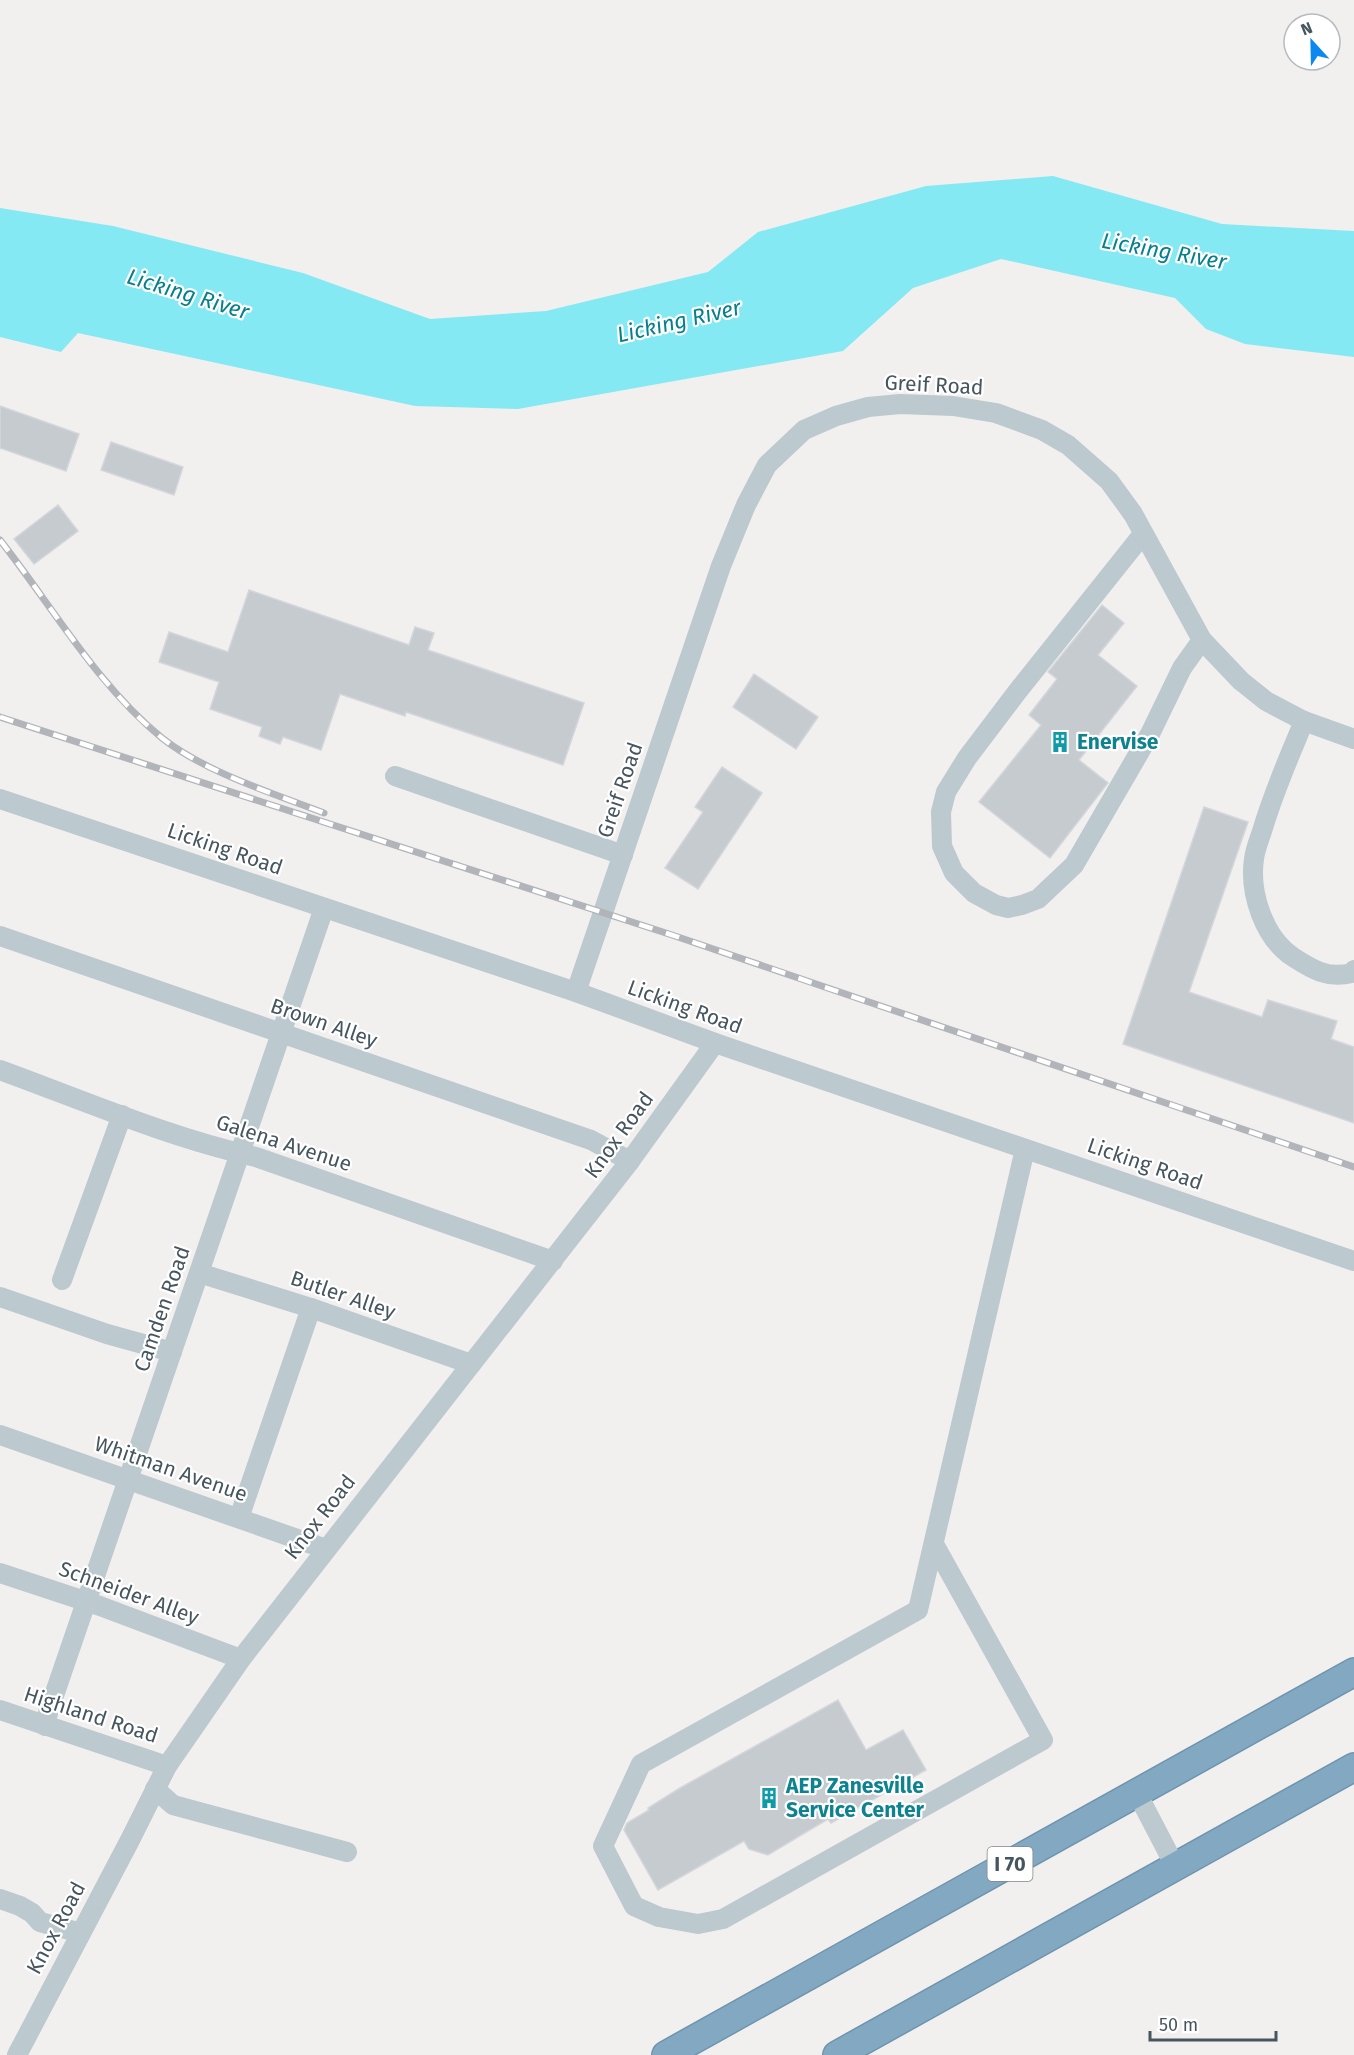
<svg xmlns="http://www.w3.org/2000/svg" width="1354" height="2055" font-family="'Fira Sans',sans-serif">
<rect width="100%" height="100%" fill="#f2efef"/>
<!-- water -->
<polygon fill="#84e9f3" points="1053,176 1222,224 1354,231 1354,357 1245,344 1206,329 1175,298 1001,259 913,288 843,351 518,409 415,406 78,333 61,352 0,337 0,208 113,226 303,273 430,319 546,311 708,272 758,232 926,186"/>
<!-- building -->
<g fill="#c6cbcf" stroke="#d3d6db" stroke-width="1.5">
<polygon points="0,406 79,434 66,471 0,448"/>
<polygon points="111,442 183,467 174,495 101,470"/>
<polygon points="58,505 78,531 34,564 14,539"/>
<polygon points="249,590 409,645 415,627 434,633 428,650 584,703 563,765 406,712 405,716 340,694 321,750 283,737 280,744 261,737 259,736 262,727 210,709 219,682 159,662 169,632 228,652"/>
<polygon points="1102,605 1124,623 1098,655 1137,686 1079,760 1108,783 1050,858 979,802 1041,725 1029,715 1057,679 1048,672"/>
<polygon points="754,674 818,717 796,749 733,707"/>
<polygon points="722,767 762,793 698,889 665,868 703,812 695,807"/>
<polygon points="1204,807 1248,822 1189,992 1262,1017 1268,1000 1337,1021 1331,1039 1354,1047 1354,1123 1123,1044"/>
<polygon points="838,1700 866,1750 903,1730 926,1770 831,1823 828,1819 768,1855 749,1849 744,1841 658,1890 624,1830 627,1823 649,1810 648,1808 680,1788"/>
</g>
<g fill="none" stroke-linecap="round" stroke-linejoin="round">
<defs>
<g id="highway">
<polyline points="666,2055 1354,1672"/>
<polyline points="837,2055 1354,1767"/>
</g>
</defs>
<!-- highway casing -->
<use href="#highway" stroke="#6e94ae" stroke-width="30"/>
<!-- minor -->
<g stroke="#bcc9cf" stroke-width="20">
<polyline points="1143,534 1017,692 967,758 946,792 941,812 942,846 954,873 974,893 996,905 1008,908 1022,905 1038,899 1074,865 1150,734 1182,668 1202,640"/>
<path d="M1304,721C1289,757 1274,791 1263,828C1260,838 1255,849 1254,859C1249,893 1264,938 1293,957C1313,970 1328,979 1352,973L1354,970"/>
<polyline points="395,776 623,855"/>
<polyline points="0,799 576,992 715,1043 1354,1261"/>
<polyline points="0,936 591,1140 630,1161"/>
<polyline points="576,992 721,566 746,505 767,465 804,430 836,416 868,407 900,404 953,406 996,413 1042,430 1068,445 1109,481 1133,514 1202,640 1241,681 1266,701 1304,721 1354,739"/>
<path d="M0,1070C82,1100 170,1138 256,1157L553,1261"/>
<polyline points="199,1273 311,1308 471,1364"/>
<polyline points="62,1280 122,1115"/>
<polyline points="0,1297 107,1334 172,1352"/>
<polyline points="0,1435 326,1549"/>
<polyline points="239,1518 311,1308"/>
<polyline points="934,1544 1043,1740 723,1919 698,1924 659,1917 634,1906 603,1846 641,1764 918,1610 1025,1149"/>
<polyline points="0,1573 100,1606 241,1659"/>
<polyline points="0,1710 167,1766"/>
<polyline points="45,1726 48,1713 324,908"/>
<polyline points="155,1789 173,1805 347,1852"/>
<polyline points="1137,1793 1175,1866"/>
<polyline points="0,1899 20,1906 32,1913 40,1922 81,1933"/>
<polyline points="17,2055 130,1840 167,1766 241,1659 630,1161 715,1043"/>
</g>
<!-- highway -->
<use href="#highway" stroke="#83a9c2" stroke-width="27"/>
<defs>
<g id="rail">
<path d="M0,540C52,606 97,685 162,738C205,772 272,793 324,813"/>
<polyline points="0,717 672,935 1354,1167"/>
</g>
</defs>
<!-- rail casing -->
<use href="#rail" stroke="#b1b5ba" stroke-width="7"/>
<!-- rail -->
<use href="#rail" stroke="#fff" stroke-width="4.5" stroke-dasharray="14" stroke-linecap="butt"/>
</g>
<!-- icons -->
<defs>
<symbol id="building-bare" viewBox="-9 -9 18 18"><path d="M-4-6H4V6H1V3H-1V6H-4ZM-2.5-4.3h1.7v1.8h-1.7ZM.8-4.3h1.7v1.8H.8ZM-2.5-1h1.7V.8h-1.7ZM.8-1h1.7V.8H.8Z" fill="#0f9aa8" stroke="#fff" stroke-width="2.5" paint-order="stroke"/></symbol>
</defs>
<g fill-rule="evenodd">
<use href="#building-bare" x="1045" y="727" width="30" height="30"/>
<use href="#building-bare" x="754" y="1783" width="30" height="30"/>
</g>
<g text-anchor="middle" dominant-baseline="central" stroke-width="4.5" stroke-linejoin="round" paint-order="stroke">
<!-- shield labels -->
<rect fill="#fff" stroke="#7e898e" stroke-width="1.5" x="987.5" y="1847" width="45" height="34" rx="4.5"/>
<g font-size="20" font-weight="bold" fill="#46565e">
<text x="1010" y="1864">I 70</text>
</g>
<!-- street labels -->
<g font-size="21" fill="#46565e" stroke="#fff">
<text transform="translate(934 385) rotate(3)">Greif Road</text>
<text transform="translate(620 790) rotate(-71)">Greif Road</text>
<text transform="translate(225 849) rotate(19)">Licking Road</text>
<text transform="translate(685 1007) rotate(20)">Licking Road</text>
<text transform="translate(324 1023) rotate(19)">Brown Alley</text>
<text transform="translate(619 1135) rotate(-54)">Knox Road</text>
<text transform="translate(284 1143) rotate(18)">Galena Avenue</text>
<text transform="translate(1145 1164) rotate(19)">Licking Road</text>
<text transform="translate(343 1295) rotate(19)">Butler Alley</text>
<text transform="translate(162 1309) rotate(-71)">Camden Road</text>
<text transform="translate(171 1469) rotate(19)">Whitman Avenue</text>
<text transform="translate(320 1517) rotate(-52)">Knox Road</text>
<text transform="translate(129 1593) rotate(20)">Schneider Alley</text>
<text transform="translate(91 1715) rotate(18)">Highland Road</text>
<text transform="translate(56 1928) rotate(-62)">Knox Road</text>
</g>
<!-- culture labels -->
<g font-size="21" font-weight="bold" fill="#0d838f" stroke="#fff" text-anchor="start">
<text x="1077" y="742">Enervise</text>
<text x="786" y="1786">AEP Zanesville<tspan x="786" dy="24">Service Center</tspan></text>
</g>
<!-- water labels -->
<g font-size="22" font-style="italic" fill="#05808d" stroke="#fff">
<text transform="translate(1164 251) rotate(10)">Licking River</text>
<text transform="translate(188 294) rotate(17)">Licking River</text>
<text transform="translate(679 321) rotate(-13)">Licking River</text>
</g>
</g>
<!-- north arrow -->
<g transform="translate(1312 42) rotate(338)"><circle r="28" fill="#ffffff" stroke="#b5bbbf" stroke-width="1.5"/>
<path d="M0-4.5L10 22L0 15L-10 22Z" fill="#0b89f0"/>
<text y="-9" font-size="16" font-weight="bold" text-anchor="middle" fill="#46565e">N</text>
</g>
<!-- scale -->
<path d="M1150 2031v9h126v-9" fill="none" stroke="#46565e" stroke-width="3"/>
<text x="1159" y="2031" font-size="18" fill="#46565e" stroke="#ffffff" stroke-width="4.5" paint-order="stroke">50 m</text>
</svg>
